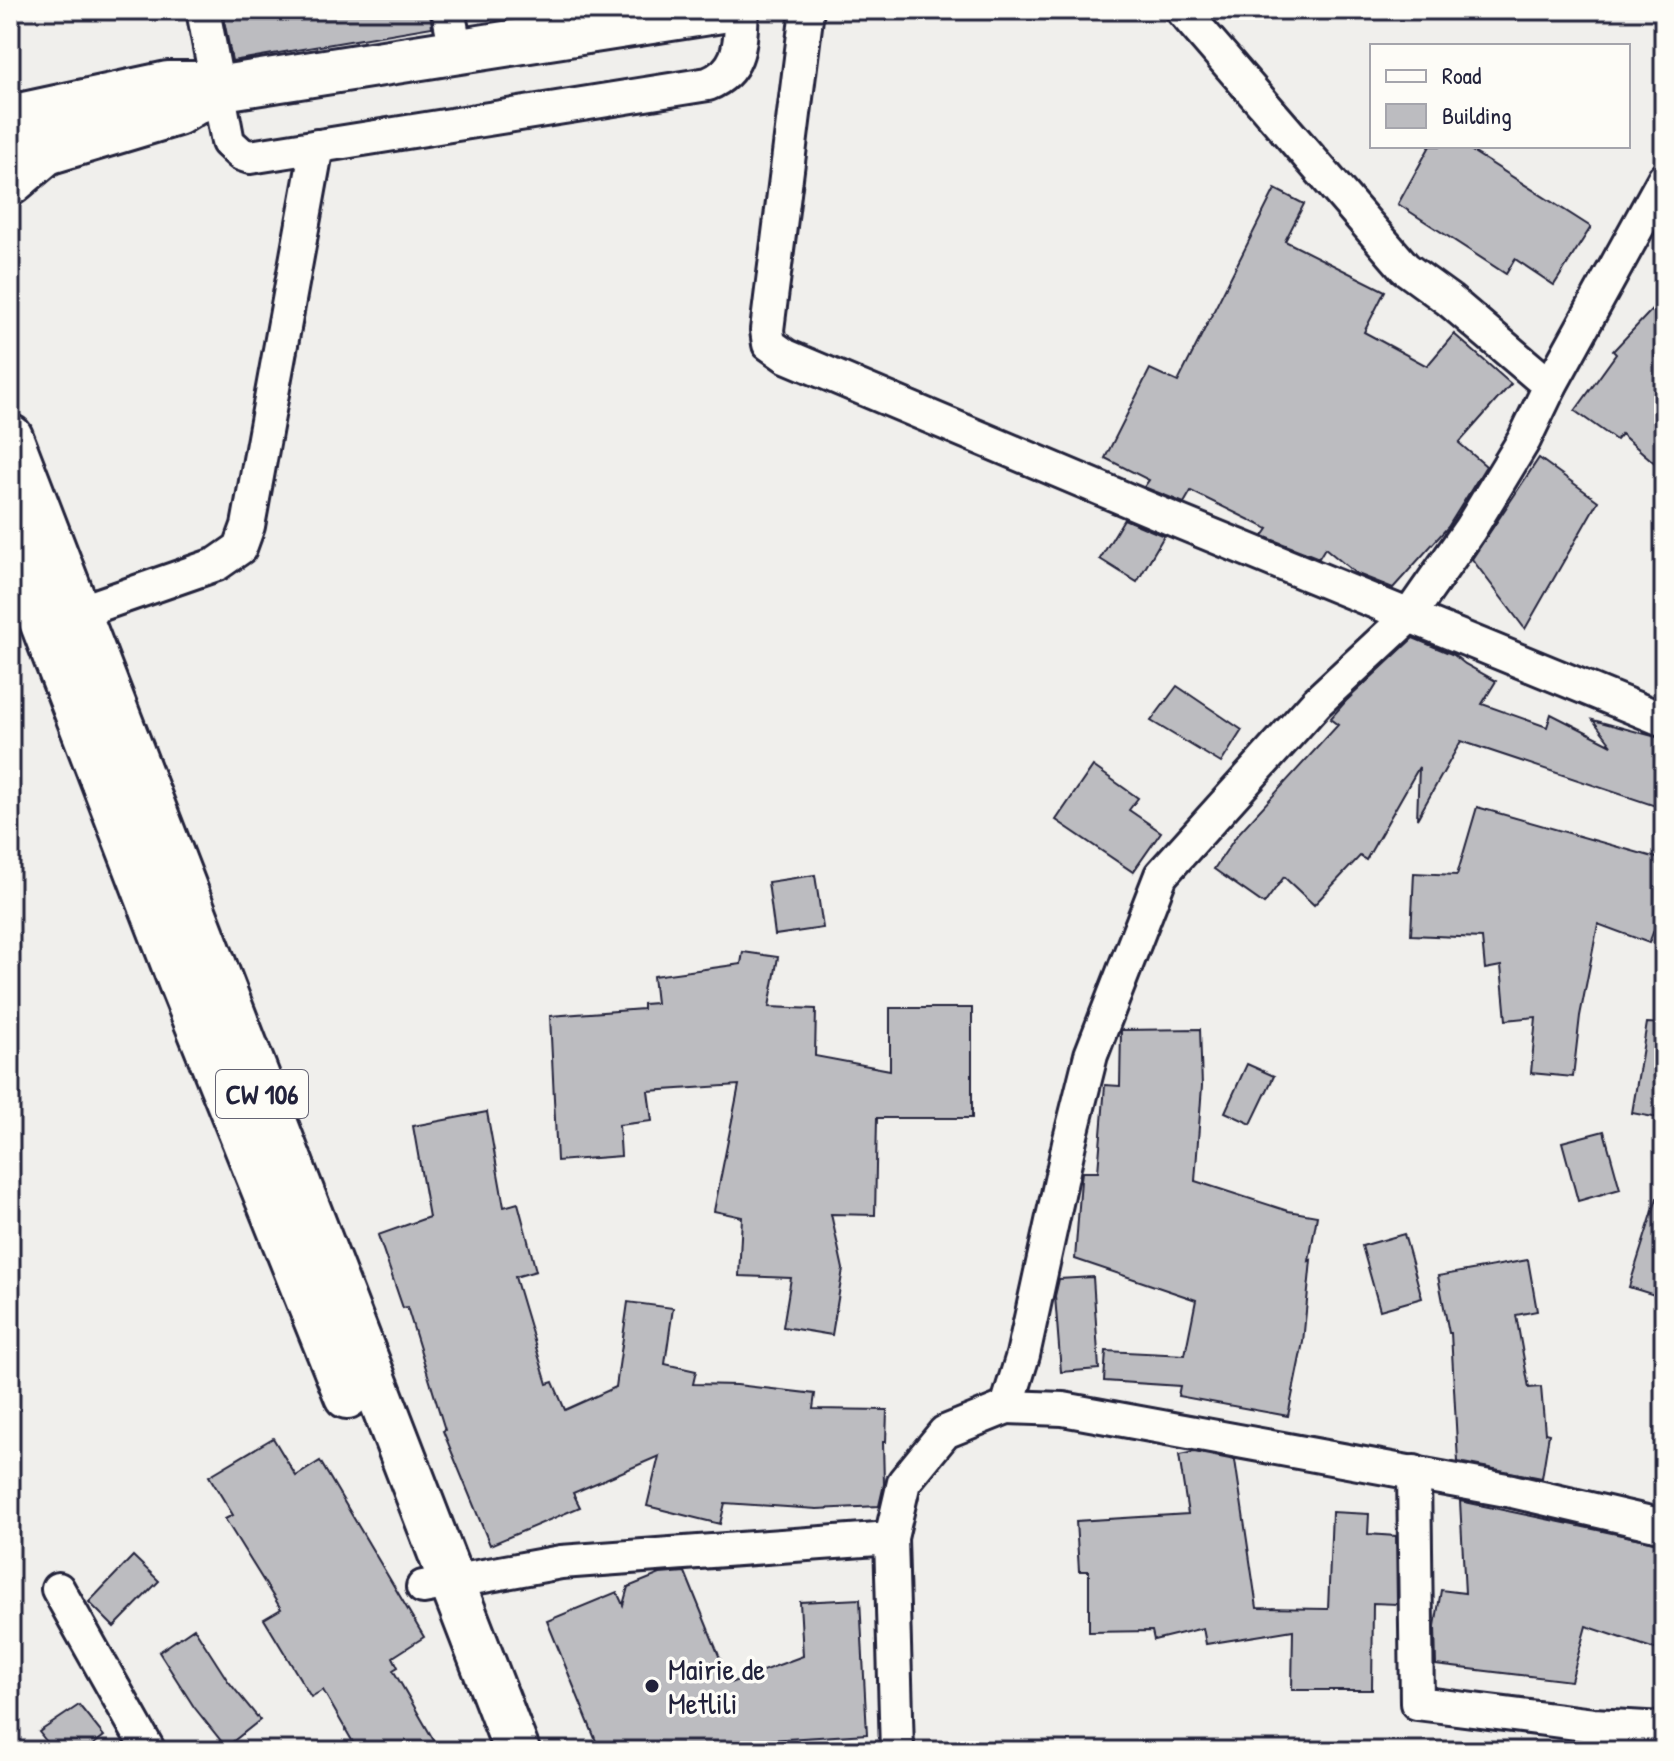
<svg xmlns="http://www.w3.org/2000/svg" width="1674" height="1761" font-family="'Patrick Hand',sans-serif">
<rect width="100%" height="100%" fill="#f0efec"/>
<filter id="ink" filterUnits="userSpaceOnUse"><feTurbulence type="fractalNoise" baseFrequency=".0125" numOctaves="2"/><feDisplacementMap in="SourceGraphic" scale="16" xChannelSelector="R" yChannelSelector="G"/><feConvolveMatrix kernelMatrix="1 2 1 2 8 2 1 2 1" color-interpolation-filters="sRGB"/></filter>
<g filter="url(#ink)">
<!-- building -->
<g fill="#bcbcc0" stroke="#22223b" stroke-width="2">
<polygon points="222,10 430,10 432,27 232,61"/>
<polygon points="1430,146 1464,146 1591,227 1554,285 1515,259 1506,274 1398,204"/>
<polygon points="1275,189 1304,204 1285,241 1385,291 1364,332 1427,366 1454,334 1511,384 1459,443 1486,466 1448,527 1393,588 1355,573 1325,548 1319,558 1263,536 1268,529 1191,491 1184,503 1144,487 1149,480 1105,458 1150,369 1178,382"/>
<polygon points="1664,297 1664,471 1621,434 1616,440 1575,411 1616,354 1613,351"/>
<polygon points="1539,458 1598,501 1525,629 1472,559"/>
<polygon points="1124,519 1164,536 1137,582 1100,559"/>
<polygon points="1413,638 1454,655 1465,664 1496,681 1482,704 1547,727 1551,714 1612,745 1593,720 1664,739 1664,813 1659,807 1461,741 1417,819 1419,767 1366,860 1360,856 1314,905 1284,877 1264,904 1214,869 1237,835 1338,725 1330,719 1346,701"/>
<polygon points="1177,686 1242,730 1221,763 1151,721"/>
<polygon points="1093,766 1138,798 1129,810 1161,832 1133,872 1056,820"/>
<polygon points="1477,807 1664,860 1664,904 1649,943 1598,924 1580,1016 1573,1077 1531,1073 1536,1017 1506,1020 1501,966 1485,969 1482,938 1411,935 1414,873 1457,875"/>
<polygon points="815,875 823,928 775,935 768,882"/>
<polygon points="743,952 778,957 769,1007 816,1009 815,1056 890,1070 890,1008 972,1008 972,1118 877,1118 875,1215 831,1214 843,1269 832,1335 783,1327 791,1278 739,1276 742,1217 714,1211 739,1085 648,1091 652,1121 619,1125 621,1156 557,1161 550,1016 643,1009 643,1004 656,1003 653,976 741,964"/>
<polygon points="1647,1023 1664,1024 1664,1119 1632,1113"/>
<polygon points="1200,1029 1202,1086 1195,1181 1288,1211 1317,1216 1309,1261 1311,1260 1303,1342 1288,1416 1178,1396 1180,1386 1104,1381 1106,1351 1185,1355 1196,1300 1075,1259 1081,1180 1082,1172 1098,1172 1105,1085 1120,1086 1121,1030"/>
<polygon points="1247,1064 1274,1076 1251,1124 1225,1112"/>
<polygon points="487,1112 504,1207 518,1203 536,1271 515,1277 547,1384 553,1382 565,1410 616,1387 628,1302 673,1308 665,1364 696,1371 693,1384 737,1385 815,1394 813,1409 887,1410 886,1442 883,1442 884,1484 879,1506 817,1509 725,1503 720,1524 647,1506 659,1456 573,1493 580,1507 490,1545 443,1431 445,1430 407,1307 403,1308 378,1235 429,1217 413,1126"/>
<polygon points="1604,1131 1620,1189 1578,1201 1562,1142"/>
<polygon points="1657,1198 1664,1199 1664,1298 1629,1287"/>
<polygon points="1404,1234 1422,1298 1380,1310 1362,1246"/>
<polygon points="1528,1260 1537,1311 1516,1315 1529,1388 1541,1387 1545,1433 1549,1434 1542,1478 1458,1462 1451,1333 1449,1333 1438,1276"/>
<polygon points="1093,1277 1099,1369 1061,1372 1055,1296 1059,1279"/>
<polygon points="273,1438 296,1476 320,1461 424,1637 393,1657 398,1667 393,1670 440,1751 358,1751 323,1690 311,1697 264,1619 281,1609 225,1519 233,1515 209,1476"/>
<polygon points="1194,1452 1235,1460 1257,1608 1328,1609 1332,1512 1369,1514 1368,1534 1396,1536 1397,1604 1373,1603 1372,1690 1292,1690 1293,1630 1206,1644 1203,1628 1154,1640 1152,1631 1089,1632 1089,1571 1079,1571 1076,1521 1188,1514 1179,1455"/>
<polygon points="1460,1501 1664,1544 1664,1652 1586,1626 1571,1681 1436,1665 1435,1626 1441,1590 1465,1593"/>
<polygon points="133,1556 159,1581 114,1627 89,1602"/>
<polygon points="685,1572 730,1683 803,1656 800,1602 860,1599 867,1734 754,1741 758,1751 600,1751 547,1621 617,1592 623,1605 628,1587 660,1574"/>
<polygon points="194,1628 228,1681 260,1720 226,1747 194,1707 159,1652"/>
<polygon points="79,1705 104,1736 85,1751 54,1751 39,1732"/>
</g>
<g fill="none" stroke-linecap="round" stroke-linejoin="round">
<defs>
<g id="minor">
<path d="M203,10L228,142L241,154L250,157L708,84C742,70 740,42 742,10"/>
<polyline points="448,10 456,51"/>
<polyline points="807,10 767,330 769,344 786,356 1175,520 1664,720"/>
<polyline points="1182,10 1405,268 1449,300 1550,386"/>
<polyline points="76,613 217,564 240,548 248,526 317,146"/>
<polyline points="1007,1407 1063,1409 1512,1491 1664,1526"/>
<polyline points="1414,1472 1417,1703 1593,1725 1664,1729"/>
<polyline points="423,1587 561,1562 891,1538"/>
<polyline points="58,1589 149,1751"/>
<polyline points="897,1751 891,1538 904,1482 945,1432 1007,1407 1023,1355 1070,1139 1091,1055 1161,875 1317,702 1409,616 1470,529 1524,440 1550,386 1664,179"/>
</g>
<g id="secondary">
<polyline points="10,118 168,84 200,84 216,89 722,10"/>
<polyline points="10,163 177,113 216,89"/>
</g>
<g id="primary">
<polyline points="10,183 44,154"/>
<polyline points="10,437 517,1751"/>
<polyline points="10,538 180,980 347,1396"/>
</g>
</defs>
<!-- minor casing -->
<use href="#minor" stroke="#22223b" stroke-width="38"/>
<!-- secondary casing -->
<use href="#secondary" stroke="#22223b" stroke-width="50"/>
<!-- primary casing -->
<use href="#primary" stroke="#22223b" stroke-width="50"/>
<!-- minor -->
<use href="#minor" stroke="#fdfcf7" stroke-width="32"/>
<!-- secondary -->
<use href="#secondary" stroke="#fdfcf7" stroke-width="44"/>
<!-- primary -->
<use href="#primary" stroke="#fdfcf7" stroke-width="44"/>
</g>
</g>
<!-- markers -->
<circle fill="#22223b" stroke="#fdfcf7" stroke-width="3" cx="652" cy="1686" r="8"/>
<g text-anchor="middle" dominant-baseline="central" stroke-width="7" stroke-linejoin="round" paint-order="stroke">
<!-- shield labels -->
<rect fill="#fdfcf7" stroke="#646373" stroke-width="2" x="216" y="1070" width="92" height="48" rx="6"/>
<g font-size="28" font-weight="bold" fill="#22223b">
<text x="262" y="1094">CW 106</text>
</g>
<!-- poi labels -->
<g font-size="30" fill="#22223b" stroke="#fdfcf7" text-anchor="start">
<text x="668" y="1669">Mairie de<tspan x="668" dy="34">Metlili</tspan></text>
</g>
</g>
<!-- margin -->
<rect width="1674" height="1761" fill="none" stroke="#fdfcf7" stroke-width="40"/>
<rect x="20" y="20" width="1634" height="1721" fill="none" stroke="#22223b" stroke-width="3" filter="url(#ink)"/>
<!-- legend -->
<rect x="1370" y="44" width="260" height="104" fill="#fdfcf7" stroke="#a5a5ac" stroke-width="2"/>
<rect x="1386" y="70" width="40" height="12" fill="#fdfcf7" stroke="#a5a5ac" stroke-width="2"/>
<text x="1442" y="84" font-size="24" fill="#22223b">Road</text>
<rect x="1386" y="104" width="40" height="24" fill="#bcbcc0" stroke="#a5a5ac" stroke-width="2"/>
<text x="1442" y="124" font-size="24" fill="#22223b">Building</text>
</svg>
